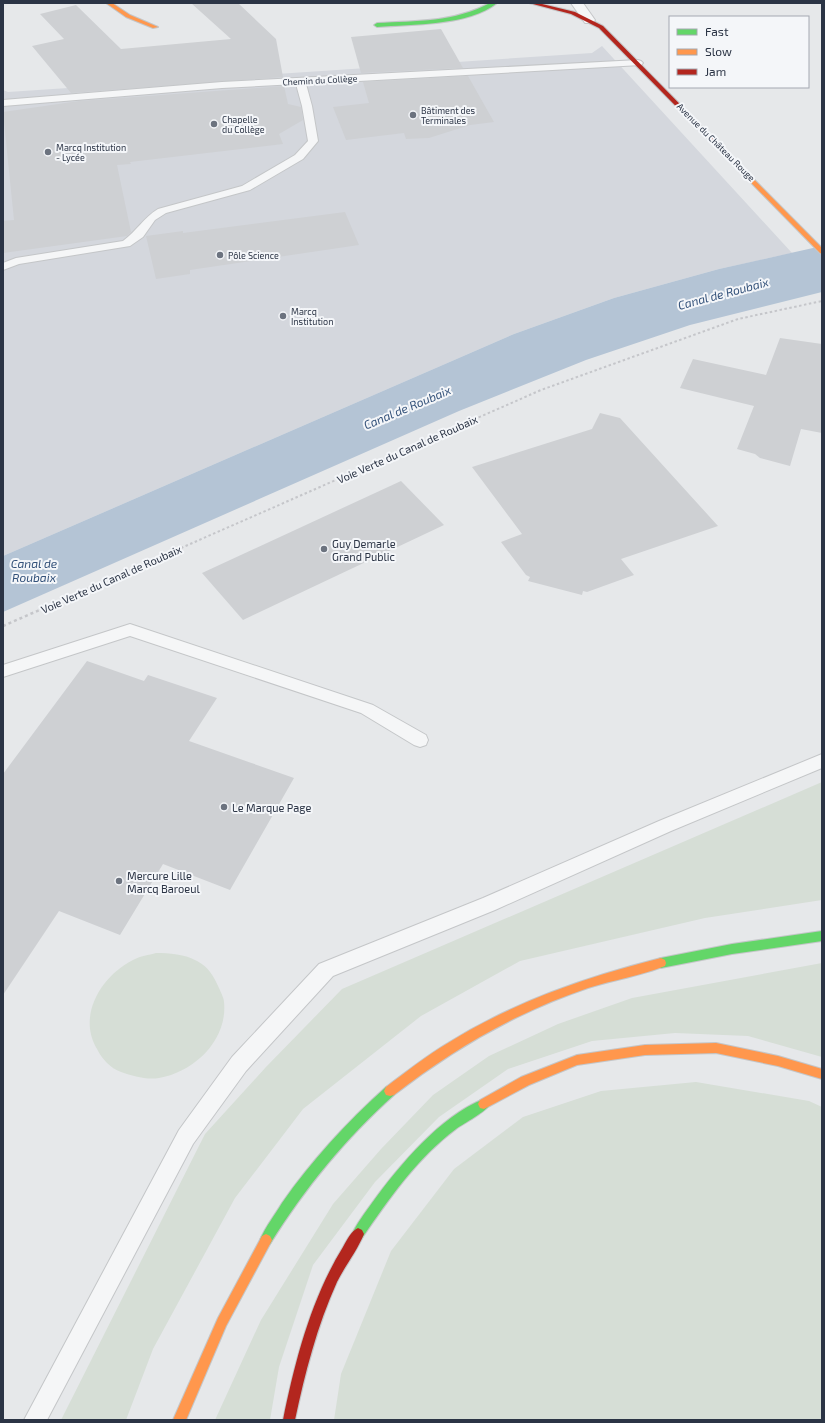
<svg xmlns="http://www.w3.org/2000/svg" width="825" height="1423" font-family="'Exo 2',sans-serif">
<rect width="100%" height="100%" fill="#e6e8ea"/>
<!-- built -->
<polygon fill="#d4d7dd" points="602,46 792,253 719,269 614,298 514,334 3,556 3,90 8,92 592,53"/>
<!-- green -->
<g fill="#d6ded6">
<polygon points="822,782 822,900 705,918 520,961 421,1016 303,1109 235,1198 153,1349 126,1420 61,1420 205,1134 266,1067 342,989"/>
<path d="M156,953C169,953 185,954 197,961C209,967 214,977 219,988C221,993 224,998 224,1002C228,1040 194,1072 159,1078C146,1080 133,1076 121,1072C110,1068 102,1059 97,1049C77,1016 101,976 133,960C140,956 149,955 156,953Z"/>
<polygon points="822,963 822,1057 748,1036 675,1033 592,1041 508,1069 439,1117 375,1182 313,1265 279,1367 270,1420 215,1420 261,1320 333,1204 381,1149 433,1095 489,1056 558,1024 632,998"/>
<polygon points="696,1082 809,1101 822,1107 822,1420 334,1420 341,1374 391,1251 454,1169 523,1117 601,1091"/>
</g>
<!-- water -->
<polygon fill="#b4c4d5" points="822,246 822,292 690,325 586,360 459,411 3,612 3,556 514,334 614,298 719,269"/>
<!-- building -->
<g fill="#ced0d3">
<polygon points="191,3 238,3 276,39 283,77 71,93 32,46 64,39 40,14 76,5 121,49 231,39"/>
<polygon points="441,29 463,68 361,73 351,37"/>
<polygon points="468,76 494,122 470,125 429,138 406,139 404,133 346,140 333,107 369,103 363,82"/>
<polygon points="284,86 288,104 301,107 303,120 279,134 283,144 130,162 131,164 117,165 131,232 127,236 3,253 3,221 14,220 3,112 79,101"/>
<polygon points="345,212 359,245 190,270 190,274 156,279 146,236 183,231 183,233"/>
<polygon points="780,338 822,344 822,433 801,429 790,466 760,458 755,454 737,449 754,406 680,388 693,359 766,375"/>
<polygon points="600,413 620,418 718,526 621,559 634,575 587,592 583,591 582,595 528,581 530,577 526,575 501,542 522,534 472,467 592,429"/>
<polygon points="401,481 444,525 243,620 202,573"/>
<polygon points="87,661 144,681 148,675 217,698 189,741 294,778 230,890 163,864 120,935 59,911 3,995 3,774"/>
</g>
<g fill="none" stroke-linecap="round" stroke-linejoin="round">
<defs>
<g id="lane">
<path d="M638,60L641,61L643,63L641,65L306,84L312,106L318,141L303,159L250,190L166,213L155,220L143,237L130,246L19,264L3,270V263L16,258L123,241C137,231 143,218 158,209L242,186L295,155L308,141L302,106L296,84L222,88L3,106V100L222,82Z"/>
<polygon points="130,624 373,705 426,735 428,740 426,745 420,747 414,745 361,713 130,636 3,677 3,665"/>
<polygon points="822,754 822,768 671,831 495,910 333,976 246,1071 193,1144 47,1420 24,1420 179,1130 232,1057 319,964 483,898 659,821"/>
</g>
<polygon id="street" points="571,3 583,3 595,20 593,23 585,23"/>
<g id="fast">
<path d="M490,3H497C469,26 412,24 377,27L374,25L377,23C416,21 455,22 490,3Z"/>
<polygon points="822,931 822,941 732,954 661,968 657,966 656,963 657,960 661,958 732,944"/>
<path d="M390,1086L394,1087L396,1091L394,1095C345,1139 305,1188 270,1244L266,1246L262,1244L260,1240C265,1227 275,1215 282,1203C312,1160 347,1122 386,1087Z"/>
<path d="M484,1099L488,1100L490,1104C486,1112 464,1123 456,1129C417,1158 389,1199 362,1238L358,1240L354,1238L352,1234C357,1223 365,1213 372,1203C399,1166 440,1116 484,1099Z"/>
</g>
<g id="slow">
<polygon points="106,3 112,3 130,15 158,27 153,28 126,17"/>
<polygon points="720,149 724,149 822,248 822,254 820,253 720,151"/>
<path d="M661,958L665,960L666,963L665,966C640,976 613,980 588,988C517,1012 453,1049 394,1095L390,1096L386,1095L384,1091L386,1087C406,1072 426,1056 448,1043C514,1002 586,977 661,958Z"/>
<polygon points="716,1043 778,1056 822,1069 822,1079 778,1066 716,1053 645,1055 577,1065 529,1085 484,1109 480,1108 478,1104 480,1100 521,1077 577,1055 645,1045"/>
<polygon points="266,1234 270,1236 272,1240 270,1244 226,1326 186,1420 173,1420 218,1318 262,1236"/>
</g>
<g id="jam">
<polygon points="529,3 538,3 575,12 603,26 724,149 724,151 720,151 599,28 571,14"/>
<path d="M358,1228L362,1230L364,1234C357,1251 345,1266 337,1282C317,1326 305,1373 295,1420H283C295,1361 311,1299 343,1247C347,1240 351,1231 358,1228Z"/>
</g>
</defs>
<!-- lane casing -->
<use href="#lane" stroke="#c4c6c8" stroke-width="2"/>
<!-- street casing -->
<use href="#street" stroke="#c4c6c8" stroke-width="2"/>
<!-- fast casing -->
<use href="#fast" stroke="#c4c6c8" stroke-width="2"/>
<!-- slow casing -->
<use href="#slow" stroke="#c4c6c8" stroke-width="2"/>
<!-- jam casing -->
<use href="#jam" stroke="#c4c6c8" stroke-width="2"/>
<!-- path-far1 -->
<polyline stroke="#c5c6ca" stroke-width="2" stroke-dasharray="2.5 2.5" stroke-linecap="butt" points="181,548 541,390 738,319 822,301"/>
<!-- path -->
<polyline stroke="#c5c6ca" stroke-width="2.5" stroke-dasharray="3 3" stroke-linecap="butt" points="3,626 183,547"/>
<!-- lane -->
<use href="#lane" fill="#f5f6f7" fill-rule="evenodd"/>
<!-- street -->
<use href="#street" fill="#f5f6f7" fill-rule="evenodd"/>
<!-- fast -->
<use href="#fast" fill="#63d668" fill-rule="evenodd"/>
<!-- slow -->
<use href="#slow" fill="#ff974d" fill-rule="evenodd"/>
<!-- jam -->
<use href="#jam" fill="#b3261e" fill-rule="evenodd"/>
</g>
<!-- markers -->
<g fill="#6c737f" stroke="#f4f6f9" stroke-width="1.5">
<circle cx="413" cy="115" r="4"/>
<circle cx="214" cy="124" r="4"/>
<circle cx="48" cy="152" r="4"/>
<circle cx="220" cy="255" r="4"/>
<circle cx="283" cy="316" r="4"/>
<circle cx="324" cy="549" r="4"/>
<circle cx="224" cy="807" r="4"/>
<circle cx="119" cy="881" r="4"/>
</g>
<g text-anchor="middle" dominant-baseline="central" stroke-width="4" stroke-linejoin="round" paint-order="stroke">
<!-- far-street labels -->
<g font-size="9" fill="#2b3445" stroke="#f4f6f9">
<text transform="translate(320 80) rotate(-3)">Chemin du Collège</text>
<text transform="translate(716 142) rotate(45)">Avenue du Château Rouge</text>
</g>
<!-- far-poi labels -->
<g font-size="9" fill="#2b3445" stroke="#f4f6f9" text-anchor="start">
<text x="421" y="110">Bâtiment des<tspan x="421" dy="10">Terminales</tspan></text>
<text x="222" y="119">Chapelle<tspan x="222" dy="10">du Collège</tspan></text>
<text x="56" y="147">Marcq Institution<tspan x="56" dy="10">- Lycée</tspan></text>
<text x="228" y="255">Pôle Science</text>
<text x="291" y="311">Marcq<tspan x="291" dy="10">Institution</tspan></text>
</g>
<!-- street labels -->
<g font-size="11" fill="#2b3445" stroke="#f4f6f9">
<text transform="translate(407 449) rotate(-24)">Voie Verte du Canal de Roubaix</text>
<text transform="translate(111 579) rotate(-24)">Voie Verte du Canal de Roubaix</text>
</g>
<!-- poi labels -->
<g font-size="11" fill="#2b3445" stroke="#f4f6f9" text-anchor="start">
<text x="332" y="543">Guy Demarle<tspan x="332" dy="13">Grand Public</tspan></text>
<text x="232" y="807">Le Marque Page</text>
<text x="127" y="875">Mercure Lille<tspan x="127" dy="13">Marcq Baroeul</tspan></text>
</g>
<!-- water labels -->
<g font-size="12" font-style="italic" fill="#34527a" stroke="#f4f6f9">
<text transform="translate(723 293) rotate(-15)">Canal de Roubaix</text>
<text transform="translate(407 407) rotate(-23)">Canal de Roubaix</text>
<text x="34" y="563">Canal de<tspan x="34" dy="14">Roubaix</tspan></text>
</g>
</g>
<!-- border -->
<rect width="825" height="1423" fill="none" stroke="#2b3445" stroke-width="8"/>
<!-- legend -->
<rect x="669" y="16" width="140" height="72" fill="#f4f6f9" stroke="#a4a8b1"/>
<rect x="677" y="29" width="20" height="6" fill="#63d668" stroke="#a4a8b1"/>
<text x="705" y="36" font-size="12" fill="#2b3445">Fast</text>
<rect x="677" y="49" width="20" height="6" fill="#ff974d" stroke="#a4a8b1"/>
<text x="705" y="56" font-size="12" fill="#2b3445">Slow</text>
<rect x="677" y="69" width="20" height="6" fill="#b3261e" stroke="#a4a8b1"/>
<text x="705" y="76" font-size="12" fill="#2b3445">Jam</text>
</svg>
